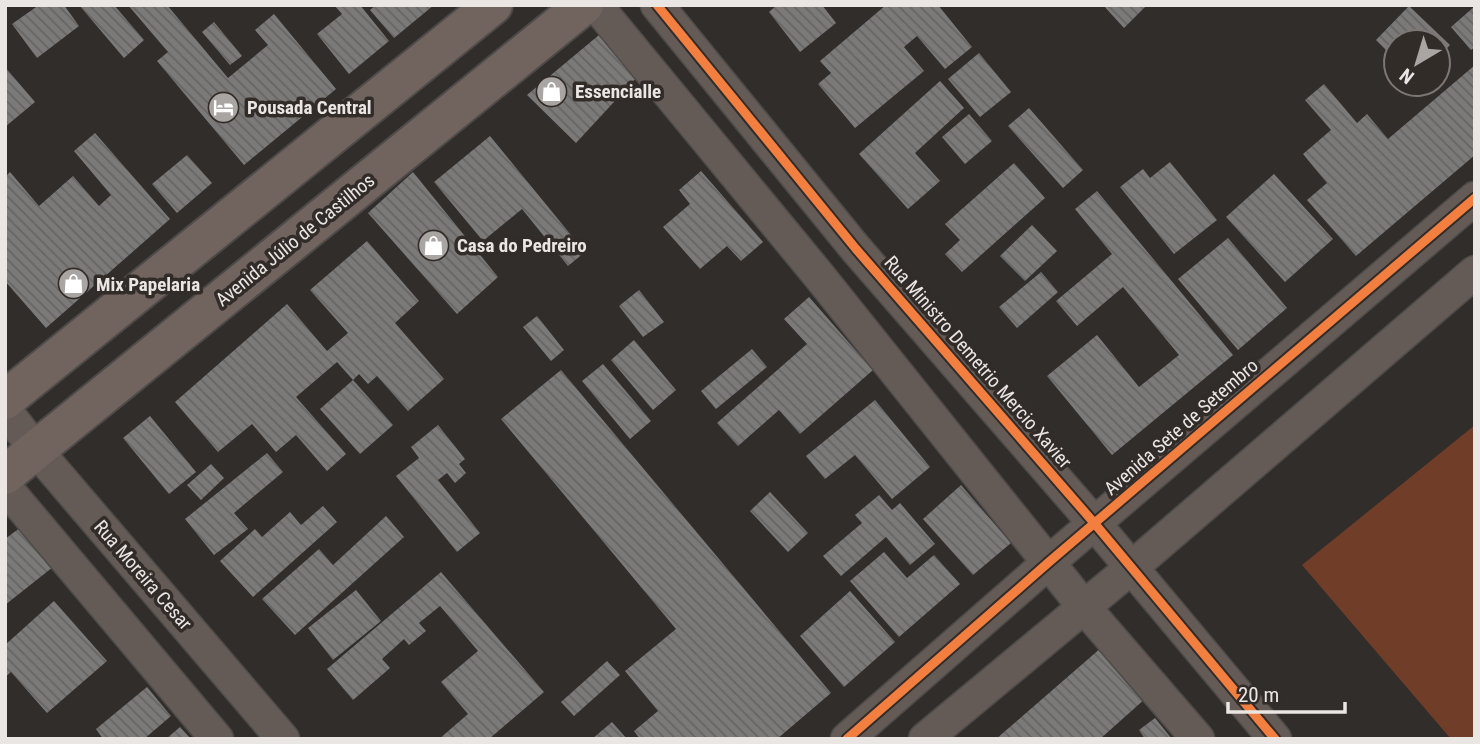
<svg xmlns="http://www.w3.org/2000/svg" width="1480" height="744" font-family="'Roboto Condensed',sans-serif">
<defs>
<pattern id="building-back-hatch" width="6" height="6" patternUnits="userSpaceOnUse" patternTransform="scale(1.75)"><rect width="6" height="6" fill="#7c7a79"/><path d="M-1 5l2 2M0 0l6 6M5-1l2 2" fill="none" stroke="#666564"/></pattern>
</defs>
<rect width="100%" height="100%" fill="#302d2b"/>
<!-- green -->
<polygon fill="#703d28" points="1475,425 1475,739 1451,739 1302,565"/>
<!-- building -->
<g fill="url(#building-back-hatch)">
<polygon points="39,5 64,5 79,26 37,58 12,24"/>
<polygon points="79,5 114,5 144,40 124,58"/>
<polygon points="128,5 167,5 228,78 268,45 255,30 274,14 336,89 244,165 157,61 168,52"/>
<polygon points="334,5 360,5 389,41 349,74 317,34 342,14"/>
<polygon points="376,5 434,5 394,38 370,10"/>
<polygon points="777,5 822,5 836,23 800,52 769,12"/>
<polygon points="886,5 938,5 972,47 945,69 917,36 904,47 924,71 855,128 818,84 831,73 820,61"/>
<polygon points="1103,5 1147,5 1124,28"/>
<polygon points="1409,6 1450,45 1438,57 1438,42 1396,42 1396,60 1376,40"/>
<polygon points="1475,6 1475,47 1471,50 1451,27"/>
<polygon points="214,22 242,56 230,65 202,32"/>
<polygon points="599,35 638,76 576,143 527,95"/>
<polygon points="979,53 1011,92 980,117 948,79"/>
<polygon points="1475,65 1475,155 1356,256 1307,200 1327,183 1303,154 1331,130 1305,100 1324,84 1357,123 1367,114 1388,139"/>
<polygon points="5,67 35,102 5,127"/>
<polygon points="940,81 964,108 915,153 940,181 908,209 859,154"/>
<polygon points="1029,108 1083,170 1063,188 1008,126"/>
<polygon points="969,114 992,141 965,164 942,137"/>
<polygon points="95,133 170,219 46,328 5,281 5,177 10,172 39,206 73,176 99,206 111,195 74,151"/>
<polygon points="490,136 585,252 568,266 522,209 483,241 434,182"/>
<polygon points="187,155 212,183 177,213 152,184"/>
<polygon points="1170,162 1217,220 1174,254 1120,187 1143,169 1150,178"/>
<polygon points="1014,163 1045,198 962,272 945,254 960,240 945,224"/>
<polygon points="701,171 763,242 741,261 727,246 700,269 663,227 690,204 679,190"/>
<polygon points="413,172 498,277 457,314 368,213"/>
<polygon points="1274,174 1333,239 1285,282 1226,217"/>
<polygon points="1097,191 1233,355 1112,455 1047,376 1097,335 1139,387 1179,355 1123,287 1077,326 1056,301 1112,254 1075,209"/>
<polygon points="1032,225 1057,251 1025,281 1000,256"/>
<polygon points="1228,238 1287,308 1238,350 1178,279"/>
<polygon points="367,241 419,301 395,323 444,379 408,411 377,376 368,384 359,374 353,380 337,362 296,397 346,454 327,471 296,435 276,452 252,424 218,452 175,402 287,304 327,351 348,333 310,290"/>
<polygon points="1041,272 1058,292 1017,328 999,307"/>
<polygon points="639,290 664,322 643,337 619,306"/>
<polygon points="809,297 873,370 800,434 779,410 738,446 717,423 807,344 784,319"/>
<polygon points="537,316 564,350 551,361 523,327"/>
<polygon points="634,340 676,390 653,410 611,360"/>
<polygon points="752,349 767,367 716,409 701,391"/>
<polygon points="603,364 651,421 630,439 582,381"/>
<polygon points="561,370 831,693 777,739 640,739 634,731 658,711 625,671 676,629 501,419"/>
<polygon points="353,380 393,425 360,454 320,409"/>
<polygon points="875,400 930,467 892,499 855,455 825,479 806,456"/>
<polygon points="150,416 196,472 169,494 123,438"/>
<polygon points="438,425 465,459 459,464 466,473 455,483 447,473 438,480 480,533 457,552 396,476 419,458 411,447"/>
<polygon points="267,453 283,472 234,513 248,529 214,555 185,519"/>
<polygon points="211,464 224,478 201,500 187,485"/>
<polygon points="961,485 1011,543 973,575 923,519"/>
<polygon points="770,492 808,533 788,552 750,511"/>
<polygon points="879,495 892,510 900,503 935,544 910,565 886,537 841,576 823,556 862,523 855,515"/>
<polygon points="323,506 337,522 253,597 220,561 255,529 262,537 290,512 301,525"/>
<polygon points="386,516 404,537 295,635 262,599 319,549 333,565"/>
<polygon points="21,527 53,567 5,605 5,539"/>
<polygon points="884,552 907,578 934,555 960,584 899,637 850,581"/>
<polygon points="441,572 544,692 489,739 439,739 468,714 441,682 478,651 440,606 419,623 426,631 409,645 404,639 382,659 390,668 353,700 327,669"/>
<polygon points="356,590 381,621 333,660 308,628"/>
<polygon points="850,591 895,642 844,687 800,636"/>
<polygon points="54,601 107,661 47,713 11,672 5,677 5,645"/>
<polygon points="1102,647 1146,698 1100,739 996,739"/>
<polygon points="607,661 620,675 574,716 561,702"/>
<polygon points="147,687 171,716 144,739 103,739 96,729"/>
<polygon points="1155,718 1172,739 1145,739 1139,730"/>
<polygon points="612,722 627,739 592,739"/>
<polygon points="180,727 191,739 166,739"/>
</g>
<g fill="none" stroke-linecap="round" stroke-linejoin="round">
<defs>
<g id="street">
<polyline points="596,5 820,277 1084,607 1198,739"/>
<polyline points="657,5 856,249 1095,524 1275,739"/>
<polyline points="5,410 36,450 283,739"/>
<polyline points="5,487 217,739"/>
<polyline points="847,739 1049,562 1475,198"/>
<polyline points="925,739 1131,568 1475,272"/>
</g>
<g id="secondary">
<polyline points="5,400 493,5"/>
<polyline points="5,475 584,5"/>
</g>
</defs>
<!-- street casing -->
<use href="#street" stroke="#4d4b49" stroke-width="35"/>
<!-- secondary casing -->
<use href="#secondary" stroke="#4d4b49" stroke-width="42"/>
<!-- street -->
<use href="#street" stroke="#645a56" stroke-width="32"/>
<!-- secondary -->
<use href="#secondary" stroke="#71635e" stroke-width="38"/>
<defs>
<g id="cycleway">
<polyline points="657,5 856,249 1095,524 1275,739"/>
<polyline points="847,739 1049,562 1475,198"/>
</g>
</defs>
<!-- cycleway casing -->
<use href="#cycleway" stroke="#322c29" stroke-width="13"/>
<!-- cycleway -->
<use href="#cycleway" stroke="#f27e40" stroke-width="9"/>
</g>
<!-- icons -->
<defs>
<symbol id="shop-disc" viewBox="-11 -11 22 22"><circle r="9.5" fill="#a9a5a3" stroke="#322c29"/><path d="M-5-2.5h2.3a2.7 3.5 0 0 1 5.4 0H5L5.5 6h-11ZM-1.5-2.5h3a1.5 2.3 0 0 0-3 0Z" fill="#fff"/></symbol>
<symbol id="hotel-disc" viewBox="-11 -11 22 22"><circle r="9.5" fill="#a9a5a3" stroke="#322c29"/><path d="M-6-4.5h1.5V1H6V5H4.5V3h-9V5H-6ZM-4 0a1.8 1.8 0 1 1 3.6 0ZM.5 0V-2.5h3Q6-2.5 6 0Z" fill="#fff"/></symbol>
</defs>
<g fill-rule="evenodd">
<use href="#shop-disc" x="534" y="74" width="35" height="35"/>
<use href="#hotel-disc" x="206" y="90" width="35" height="35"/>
<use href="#shop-disc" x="416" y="228" width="35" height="35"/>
<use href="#shop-disc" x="56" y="266" width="35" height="35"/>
</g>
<g text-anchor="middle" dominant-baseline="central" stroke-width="7" stroke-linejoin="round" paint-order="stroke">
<!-- poi labels -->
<g font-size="19" font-weight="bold" fill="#eae6e4" stroke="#322c29" text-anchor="start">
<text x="575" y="91">Essencialle</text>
<text x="247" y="107">Pousada Central</text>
<text x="457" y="245">Casa do Pedreiro</text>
<text x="96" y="284">Mix Papelaria</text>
</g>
<!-- street labels -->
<g font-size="19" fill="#eae6e4" stroke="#322c29">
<text transform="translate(295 240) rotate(-39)">Avenida Júlio de Castilhos</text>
<text transform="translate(978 362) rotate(49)">Rua Ministro Demetrio Mercio Xavier</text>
<text transform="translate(1181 427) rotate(-41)">Avenida Sete de Setembro</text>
<text transform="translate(143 575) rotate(49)">Rua Moreira Cesar</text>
</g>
</g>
<!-- border -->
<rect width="1480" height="744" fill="none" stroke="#eae6e4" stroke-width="14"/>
<!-- north arrow -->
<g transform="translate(1417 63) rotate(218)"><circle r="33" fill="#322c29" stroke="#7c7674" stroke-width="2"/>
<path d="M0-5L12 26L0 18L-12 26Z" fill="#a9a5a3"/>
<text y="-10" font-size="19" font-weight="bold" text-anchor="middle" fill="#eae6e4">N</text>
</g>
<!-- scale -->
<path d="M1228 702v10h117v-10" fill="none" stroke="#eae6e4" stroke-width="3.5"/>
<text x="1238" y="702" font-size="21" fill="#eae6e4" stroke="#322c29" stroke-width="5" paint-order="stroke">20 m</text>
</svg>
